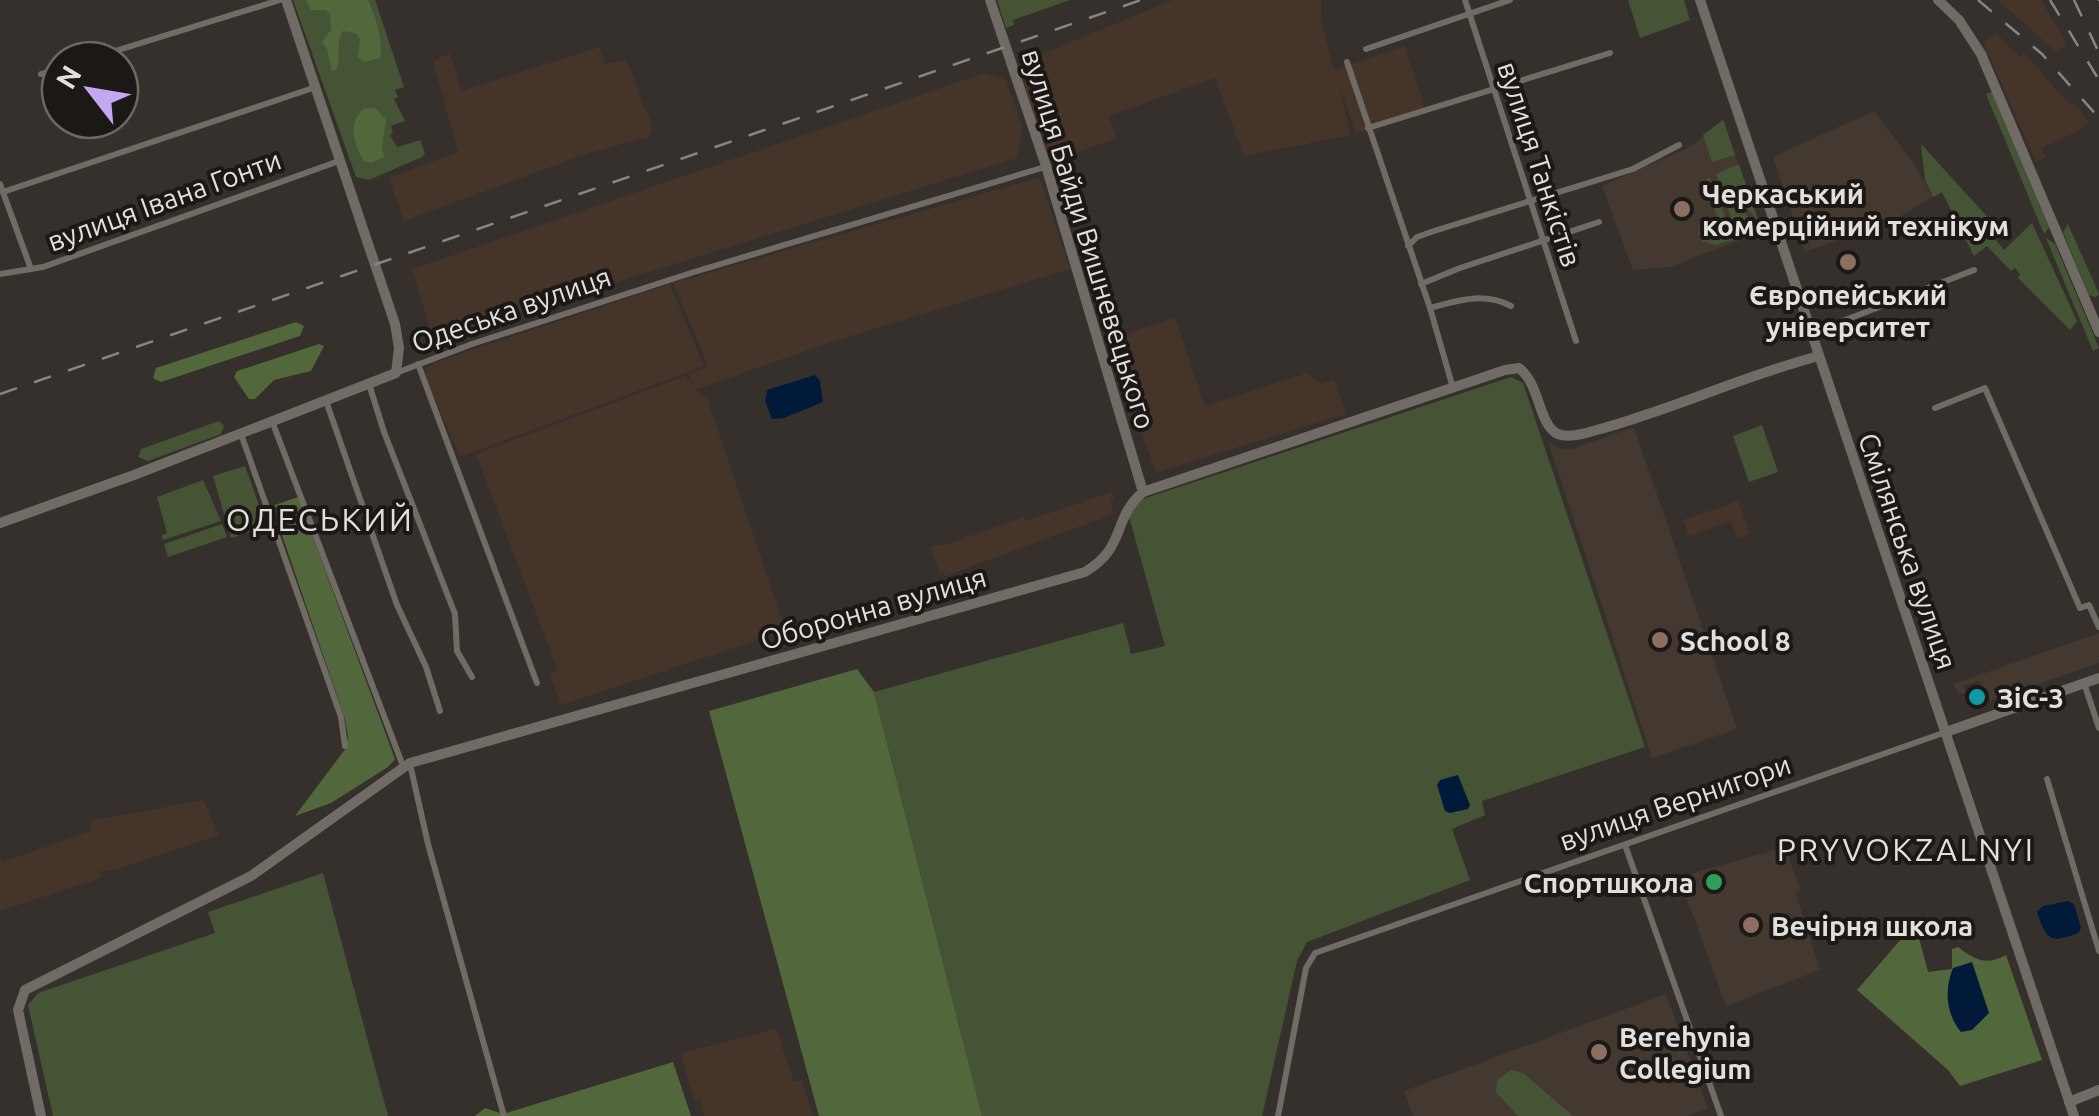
<svg xmlns="http://www.w3.org/2000/svg" width="2099" height="1116" font-family="Ubuntu,sans-serif">
<rect width="100%" height="100%" fill="#35302b"/>
<!-- built -->
<g fill="#433930">
<polygon points="1874,111 1915,165 1932,197 1876,231 1873,227 1805,252 1773,157"/>
<polygon points="1724,120 1761,232 1670,267 1633,270 1602,186 1690,147"/>
<polygon points="1634,427 1737,729 1652,758 1548,441 1557,448 1572,449"/>
<polygon points="2099,633 2099,663 1991,701 1979,681 1964,686 1966,692 1958,695 1954,684"/>
<polygon points="1785,847 1801,891 1796,893 1820,970 1726,1006 1679,877"/>
<polygon points="1666,994 1708,1109 1687,1116 1413,1116 1404,1091"/>
</g>
<!-- industrial -->
<g fill="#45342a">
<polygon points="1172,0 1321,0 1321,20 1334,70 1405,46 1426,110 1356,134 1338,82 1351,135 1244,156 1215,78 1109,116 1116,138 1049,164 1018,64"/>
<polygon points="1998,0 2041,0 2067,44 2056,52"/>
<polygon points="1997,34 2019,57 2024,53 2070,105 2074,103 2089,122 2075,133 2047,145 2042,149 2046,157 2036,162 1983,42"/>
<polygon points="600,47 605,64 625,60 633,73 644,109 648,111 652,129 648,137 586,154 404,221 389,178 458,152 433,61 450,53 461,91"/>
<polygon points="985,73 1005,79 1023,127 1017,158 433,339 412,269"/>
<polygon points="1037,178 1041,182 1070,269 828,343 695,390 707,398 786,631 561,705 550,675 557,669 476,454 685,376 693,386 689,375 708,366 673,283"/>
<polygon points="670,284 704,366 460,457 423,371 434,363"/>
<polygon points="1175,318 1205,406 1307,373 1321,384 1334,380 1346,414 1158,472 1154,468 1109,339"/>
<polygon points="1112,492 1114,499 1110,502 1114,514 945,576 943,572 940,574 930,547 940,544 942,546 1024,517 1026,521"/>
<polygon points="1738,501 1750,534 1737,538 1731,521 1689,536 1683,520"/>
<polygon points="203,800 219,835 115,870 100,871 101,878 0,911 0,857 3,862 92,830 90,821"/>
<polygon points="776,1029 794,1082 802,1080 813,1116 704,1116 700,1099 694,1100 681,1053"/>
</g>
<!-- green -->
<g fill="#465436">
<polygon points="293,0 375,0 404,87 395,90 398,97 394,99 405,121 391,126 393,132 390,135 397,147 420,140 425,153 422,157 369,180 356,177"/>
<polygon points="997,0 1070,0 1013,20 1014,25 1006,28"/>
<polygon points="1628,0 1684,0 1690,20 1640,38"/>
<polygon points="1992,92 2049,228 2044,234 1986,94"/>
<polygon points="1723,120 1735,155 1712,162 1703,135"/>
<polygon points="1921,144 2002,233 1996,240 2004,250 2032,223 2077,321 2070,330 2018,278 2020,274 2015,268 2011,271 1987,246 1974,256 1942,192 1933,197 1925,180"/>
<polygon points="1736,165 1739,165 1759,222 1734,194 1722,192 1716,174"/>
<polygon points="1710,177 1734,240 1715,245 1702,241 1698,232 1718,220 1705,181"/>
<polygon points="1729,197 1734,198 1759,231 1738,238 1725,200"/>
<polygon points="2068,224 2099,294 2096,297 2089,295 2063,232"/>
<polygon points="2046,238 2055,244 2099,348 2093,351"/>
<polygon points="1511,377 1523,383 1645,747 1482,801 1485,815 1452,829 1470,880 1307,942 1297,961 1262,1116 982,1116 874,692 1123,623 1131,654 1165,646 1128,513 1137,501"/>
<polygon points="219,421 224,426 221,434 148,461 138,457 141,449"/>
<polygon points="1762,425 1778,472 1749,482 1733,436"/>
<polygon points="245,466 265,522 261,528 231,538 213,476"/>
<polygon points="203,480 221,521 163,540 161,536 167,533 157,497"/>
<polygon points="222,524 227,537 168,557 164,544"/>
<polygon points="323,873 388,1116 53,1116 28,1005 38,993 215,933 208,912"/>
<polygon points="1511,1070 1523,1073 1573,1116 1518,1116 1496,1092 1497,1080"/>
</g>
<!-- forest -->
<g fill="#53673c">
<path d="M306,0H368C375,16 384,41 380,58L364,62L358,57L360,39L356,33L343,31C335,43 341,55 337,69L332,71L327,49L322,42L331,30L330,14L325,10H311Z"/>
<path d="M365,108H375L386,120L382,148L384,157L371,163L364,161C354,144 346,122 365,108Z"/>
<polygon points="296,322 304,326 300,336 161,382 153,378 156,368"/>
<polygon points="319,344 324,346 311,371 274,380 255,399 249,399 234,377 237,371"/>
<polygon points="298,497 395,759 388,767 331,803 295,816 346,748 348,736 345,719 272,506"/>
<polygon points="857,669 874,692 982,1116 819,1116 709,711"/>
<path d="M1915,923L1928,972L1952,969V949L1958,947C1975,960 1986,966 2006,955L2042,1060L1960,1086L1948,1070L1857,990Z"/>
<polygon points="673,1062 691,1116 475,1116 485,1108 503,1114"/>
</g>
<!-- water -->
<g fill="#011a3a">
<polygon points="815,375 820,381 823,402 784,418 772,419 765,401 767,390"/>
<polygon points="1458,775 1470,805 1468,809 1450,813 1445,811 1437,785 1440,780"/>
<path d="M2068,901L2074,904L2081,928L2078,933C2049,944 2047,940 2037,912L2043,906Z"/>
<path d="M1972,962L1989,1013L1972,1030L1961,1032C1946,1014 1944,990 1953,968Z"/>
</g>
<g fill="none" stroke-linecap="round" stroke-linejoin="round">
<!-- street -->
<g stroke="#716b65" stroke-width="6">
<polyline points="1465,0 1576,341"/>
<polyline points="1366,49 1510,0"/>
<polyline points="86,60 280,0"/>
<polyline points="1347,62 1430,308 1453,388"/>
<polyline points="41,74 60,68"/>
<polyline points="1368,128 1610,53"/>
<polyline points="0,184 31,269"/>
<polyline points="3,192 316,87"/>
<polyline points="1408,246 1417,237 1434,231 1633,169 1679,145"/>
<polyline points="0,274 43,267 339,161"/>
<polyline points="1421,284 1460,268 1599,222"/>
<path d="M1430,308C1458,300 1484,292 1511,306"/>
<polyline points="1812,333 1974,270"/>
<polyline points="418,364 537,683"/>
<polyline points="396,373 472,344 694,272 1045,167"/>
<polyline points="369,384 384,432 455,614 457,651 472,677"/>
<polyline points="326,401 397,605 426,667 440,711"/>
<polyline points="1935,408 1985,388 2080,608 2089,605 2099,627"/>
<polyline points="272,421 403,766"/>
<polyline points="241,434 341,717 345,746"/>
<polyline points="2084,683 2099,728"/>
<polyline points="410,764 428,844 504,1116"/>
<polyline points="2047,779 2099,951"/>
<polyline points="1625,845 1721,1116"/>
<polyline points="1278,1116 1306,968 1315,953 1946,732"/>
</g>
<!-- secondary -->
<g stroke="#716b65" stroke-width="10">
<polyline points="990,0 1046,166 1143,492"/>
<polyline points="1700,0 2074,1116"/>
<polyline points="1938,0 1959,20 1981,54 2099,332"/>
<polyline points="0,523 134,475 396,373 399,348 395,324 286,0"/>
<polyline points="1946,732 2099,678"/>
<polyline points="2069,1102 2099,1090"/>
<path d="M41,1116L18,1010L25,990L251,876L410,763L1085,572C1127,547 1112,518 1143,492L1505,370L1519,368C1540,384 1538,422 1556,433C1566,439 1583,434 1593,431C1670,411 1742,376 1819,356"/>
</g>
<!-- rail -->
<g stroke="#898581" stroke-width="2.5" stroke-dasharray="18 18" stroke-linecap="butt">
<polyline points="1978,0 2042,54 2099,118"/>
<polyline points="2050,0 2099,80"/>
<polyline points="2074,0 2099,53"/>
<polyline points="2099,0 2099,1"/>
<polyline points="0,394 1141,0"/>
</g>
</g>
<!-- markers -->
<g fill="#8d6e63" stroke="#1b1816" stroke-width="4">
<circle cx="1682" cy="209" r="10"/>
<circle cx="1848" cy="262" r="10"/>
<circle cx="1660" cy="640" r="10"/>
<circle cx="1751" cy="925" r="10"/>
<circle cx="1599" cy="1052" r="10"/>
</g>
<circle fill="#0f9aa8" stroke="#1b1816" stroke-width="4" cx="1977" cy="697" r="10"/>
<circle fill="#2e9e5b" stroke="#1b1816" stroke-width="4" cx="1714" cy="882" r="10"/>
<g text-anchor="middle" dominant-baseline="central" stroke-width="8" stroke-linejoin="round" paint-order="stroke">
<!-- street labels -->
<g font-size="28" fill="#e2dfdc" stroke="#1b1816">
<text transform="translate(1540 164) rotate(72)">вулиця Танкістів</text>
<text transform="translate(164 200) rotate(-20)">вулиця Івана Гонти</text>
<text transform="translate(1089 239) rotate(73)">вулиця Байди Вишневецького</text>
<text transform="translate(511 309) rotate(-19)">Одеська вулиця</text>
<text transform="translate(1908 551) rotate(71)">Смілянська вулиця</text>
<text transform="translate(873 608) rotate(-16)">Оборонна вулиця</text>
<text transform="translate(1675 802) rotate(-19)">вулиця Вернигори</text>
</g>
<!-- poi labels -->
<g font-size="28" font-weight="bold" fill="#e2dfdc" stroke="#1b1816" text-anchor="start">
<text x="1702" y="193">Черкаський<tspan x="1702" dy="32">комерційний технікум</tspan></text>
<text x="1848" y="294" text-anchor="middle">Європейський<tspan x="1848" dy="32">університет</tspan></text>
<text x="1680" y="640">School 8</text>
<text x="1997" y="697">ЗіС-3</text>
<text x="1694" y="882" text-anchor="end">Спортшкола</text>
<text x="1771" y="925">Вечірня школа</text>
<text x="1619" y="1036">Berehynia<tspan x="1619" dy="32">Collegium</tspan></text>
</g>
<!-- quarter labels -->
<g font-size="32" letter-spacing="2.5" fill="#e2dfdc" stroke="#1b1816">
<text x="320" y="519">ОДЕСЬКИЙ</text>
<text x="1906" y="849">PRYVOKZALNYI</text>
</g>
</g>
<!-- north arrow -->
<g transform="translate(90 90) rotate(301)"><circle r="48" fill="#1b1816" stroke="#6b6865" stroke-width="2.5"/>
<path d="M0-8L18 38L0 25L-18 38Z" fill="#c4a7f1"/>
<text y="-15" font-size="28" font-weight="bold" text-anchor="middle" fill="#e2dfdc">N</text>
</g>
</svg>
